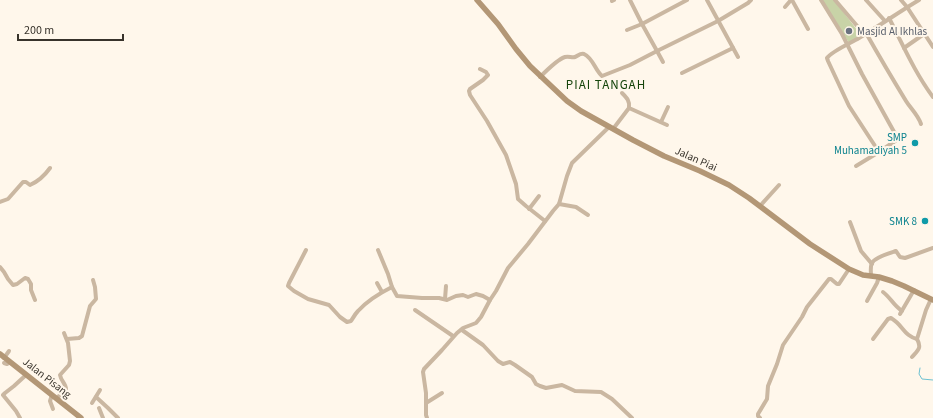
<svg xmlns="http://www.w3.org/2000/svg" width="933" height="418" font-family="'Source Sans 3',sans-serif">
<rect width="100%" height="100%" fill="#fff7eb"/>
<!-- green -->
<polygon fill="#c8d3a7" points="822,0 834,0 861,35 849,43"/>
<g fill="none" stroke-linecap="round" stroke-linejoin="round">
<!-- stream -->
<polyline stroke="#6ec1d1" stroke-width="1" points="920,368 919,374 922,379 933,380"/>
<!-- street -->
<g stroke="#cab7a1" stroke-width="4">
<polyline points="630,0 642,24 657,51 718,21 748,3 751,0"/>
<polyline points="707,0 738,57"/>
<polyline points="792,0 808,29"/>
<path d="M821,0L842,34L862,74L898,139L879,152L849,106L828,61L827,58C832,51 851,43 859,38C879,26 899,12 919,0"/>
<polyline points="835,0 864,34"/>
<polyline points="866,0 885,21"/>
<polyline points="901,0 907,7 933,47"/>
<polyline points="612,1 614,0"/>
<polyline points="785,7 791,0"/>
<path d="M889,18C903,45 915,73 933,97"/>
<polyline points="627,30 642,24 687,0"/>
<path d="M866,33C879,56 892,78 906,101C911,109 918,115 921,124"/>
<polyline points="904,48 924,34"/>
<polyline points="480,69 486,72 488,75 483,80 470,89 469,91 470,95 487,121 506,155 516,184 518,199 526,206 545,221"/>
<polyline points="682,73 733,48"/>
<path d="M540,77C546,71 558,59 565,57C569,56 572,58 575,57C578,56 580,53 584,54C593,58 595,70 602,76L630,65L657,51L663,62"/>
<path d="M622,93C627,98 630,101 629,108L667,125"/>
<polyline points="661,122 668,107"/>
<polyline points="613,129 629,108"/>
<polyline points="856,166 879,152"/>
<path d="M0,202L8,199L23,182H26L30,185C39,181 45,175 50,168"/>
<polyline points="559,204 576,207 588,215"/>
<polyline points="760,206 779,185"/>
<polyline points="529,209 539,196"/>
<polyline points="850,222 861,251 872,264"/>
<path d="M306,250L289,283L288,286L294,291L308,299L329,305L340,317L347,322L351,321C353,318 355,314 358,311C367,301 380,293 392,287"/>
<polyline points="378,250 388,274 392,287 397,296 422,298 439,298 447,300 456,296 463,295 468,297 476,294 483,296 490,300"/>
<polyline points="0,267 4,272 8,279 13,285 17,284 25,278 28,279 31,284 31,290 35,300"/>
<path d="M871,276C871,272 870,266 872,263C875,257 890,253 896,251L900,257L905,258L933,248"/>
<polyline points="377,283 382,292"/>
<path d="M883,292C891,298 893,305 902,311"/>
<polyline points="445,299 446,286"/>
<polyline points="867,301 877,283 879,277"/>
<polyline points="415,310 453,336"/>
<polyline points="900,314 914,290"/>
<polyline points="462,330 483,345 498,361 503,364 510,362 515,365 532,377 536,384 540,386 546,388 562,385 575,391 601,392 612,399 632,418"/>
<polyline points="67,339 79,338 82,336 90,306 96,299 95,287 93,280"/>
<path d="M873,339L888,319L891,318C903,325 904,336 917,339"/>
<path d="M912,357C918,350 922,348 917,339L926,310L931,299"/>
<polyline points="4,358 9,351"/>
<polyline points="4,363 7,364 10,362"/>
<polyline points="52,395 50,401 53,409"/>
<polyline points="96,397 108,408 118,418"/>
<path d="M57,398L66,389C66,384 61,381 60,375L69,365L70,361L68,343L64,333"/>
<polyline points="92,403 100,390"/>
<polyline points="426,403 442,393"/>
<polyline points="99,408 103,418"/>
<polyline points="20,418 16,411 3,395 5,393 14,386 26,375"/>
<polyline points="427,418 426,415 426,393 423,372 424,369 442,350 457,333 463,328 476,323 481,317 490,300 496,291 508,268 528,244 553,211 559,204 567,176 572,163 609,127"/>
<polyline points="760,418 758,416 758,414 767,399 768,386 777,364 783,345 802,317 807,307 829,279 831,279 837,284 839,284 849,269"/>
</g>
<!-- secondary -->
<g stroke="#b39776" stroke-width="5.5">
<polyline points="477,0 498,24 516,49 530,66 567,101 581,111 633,140 664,156 700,171 729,185 749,198 810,244 849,269 863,275 879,277 892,281 904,286 933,300"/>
<polyline points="0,354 81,418"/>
</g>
</g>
<!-- markers -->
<circle fill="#6b7280" stroke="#fff7eb" stroke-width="1.5" cx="849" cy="31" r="4"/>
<g fill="#0f9aa8" stroke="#fff7eb" stroke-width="1.5">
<circle cx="915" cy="143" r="4"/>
<circle cx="925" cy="221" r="4"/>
</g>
<g text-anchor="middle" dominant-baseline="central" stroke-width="4" stroke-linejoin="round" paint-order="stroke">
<!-- worship labels -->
<g font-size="11" fill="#5b616d" stroke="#fff7eb" text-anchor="start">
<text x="857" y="31">Masjid Al Ikhlas</text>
</g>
<!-- culture labels -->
<g font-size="11" fill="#0d838f" stroke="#fff7eb" text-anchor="end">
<text x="907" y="137">SMP<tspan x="907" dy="13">Muhamadiyah 5</tspan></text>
<text x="917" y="221">SMK 8</text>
</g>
<!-- street labels -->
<g font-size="11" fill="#38332b" stroke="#fff7eb">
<text transform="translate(696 159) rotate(24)">Jalan Piai</text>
<text transform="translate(47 378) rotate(38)">Jalan Pisang</text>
</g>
<!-- quarter labels -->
<g font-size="13" letter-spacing="1" fill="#16450b" stroke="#fff7eb">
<text x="606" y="85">PIAI TANGAH</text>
</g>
</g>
<!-- scale -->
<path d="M18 34v6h105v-6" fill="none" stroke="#38332b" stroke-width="2"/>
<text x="24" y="34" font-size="12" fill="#38332b" stroke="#fff7eb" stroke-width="3" paint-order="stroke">200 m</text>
</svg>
